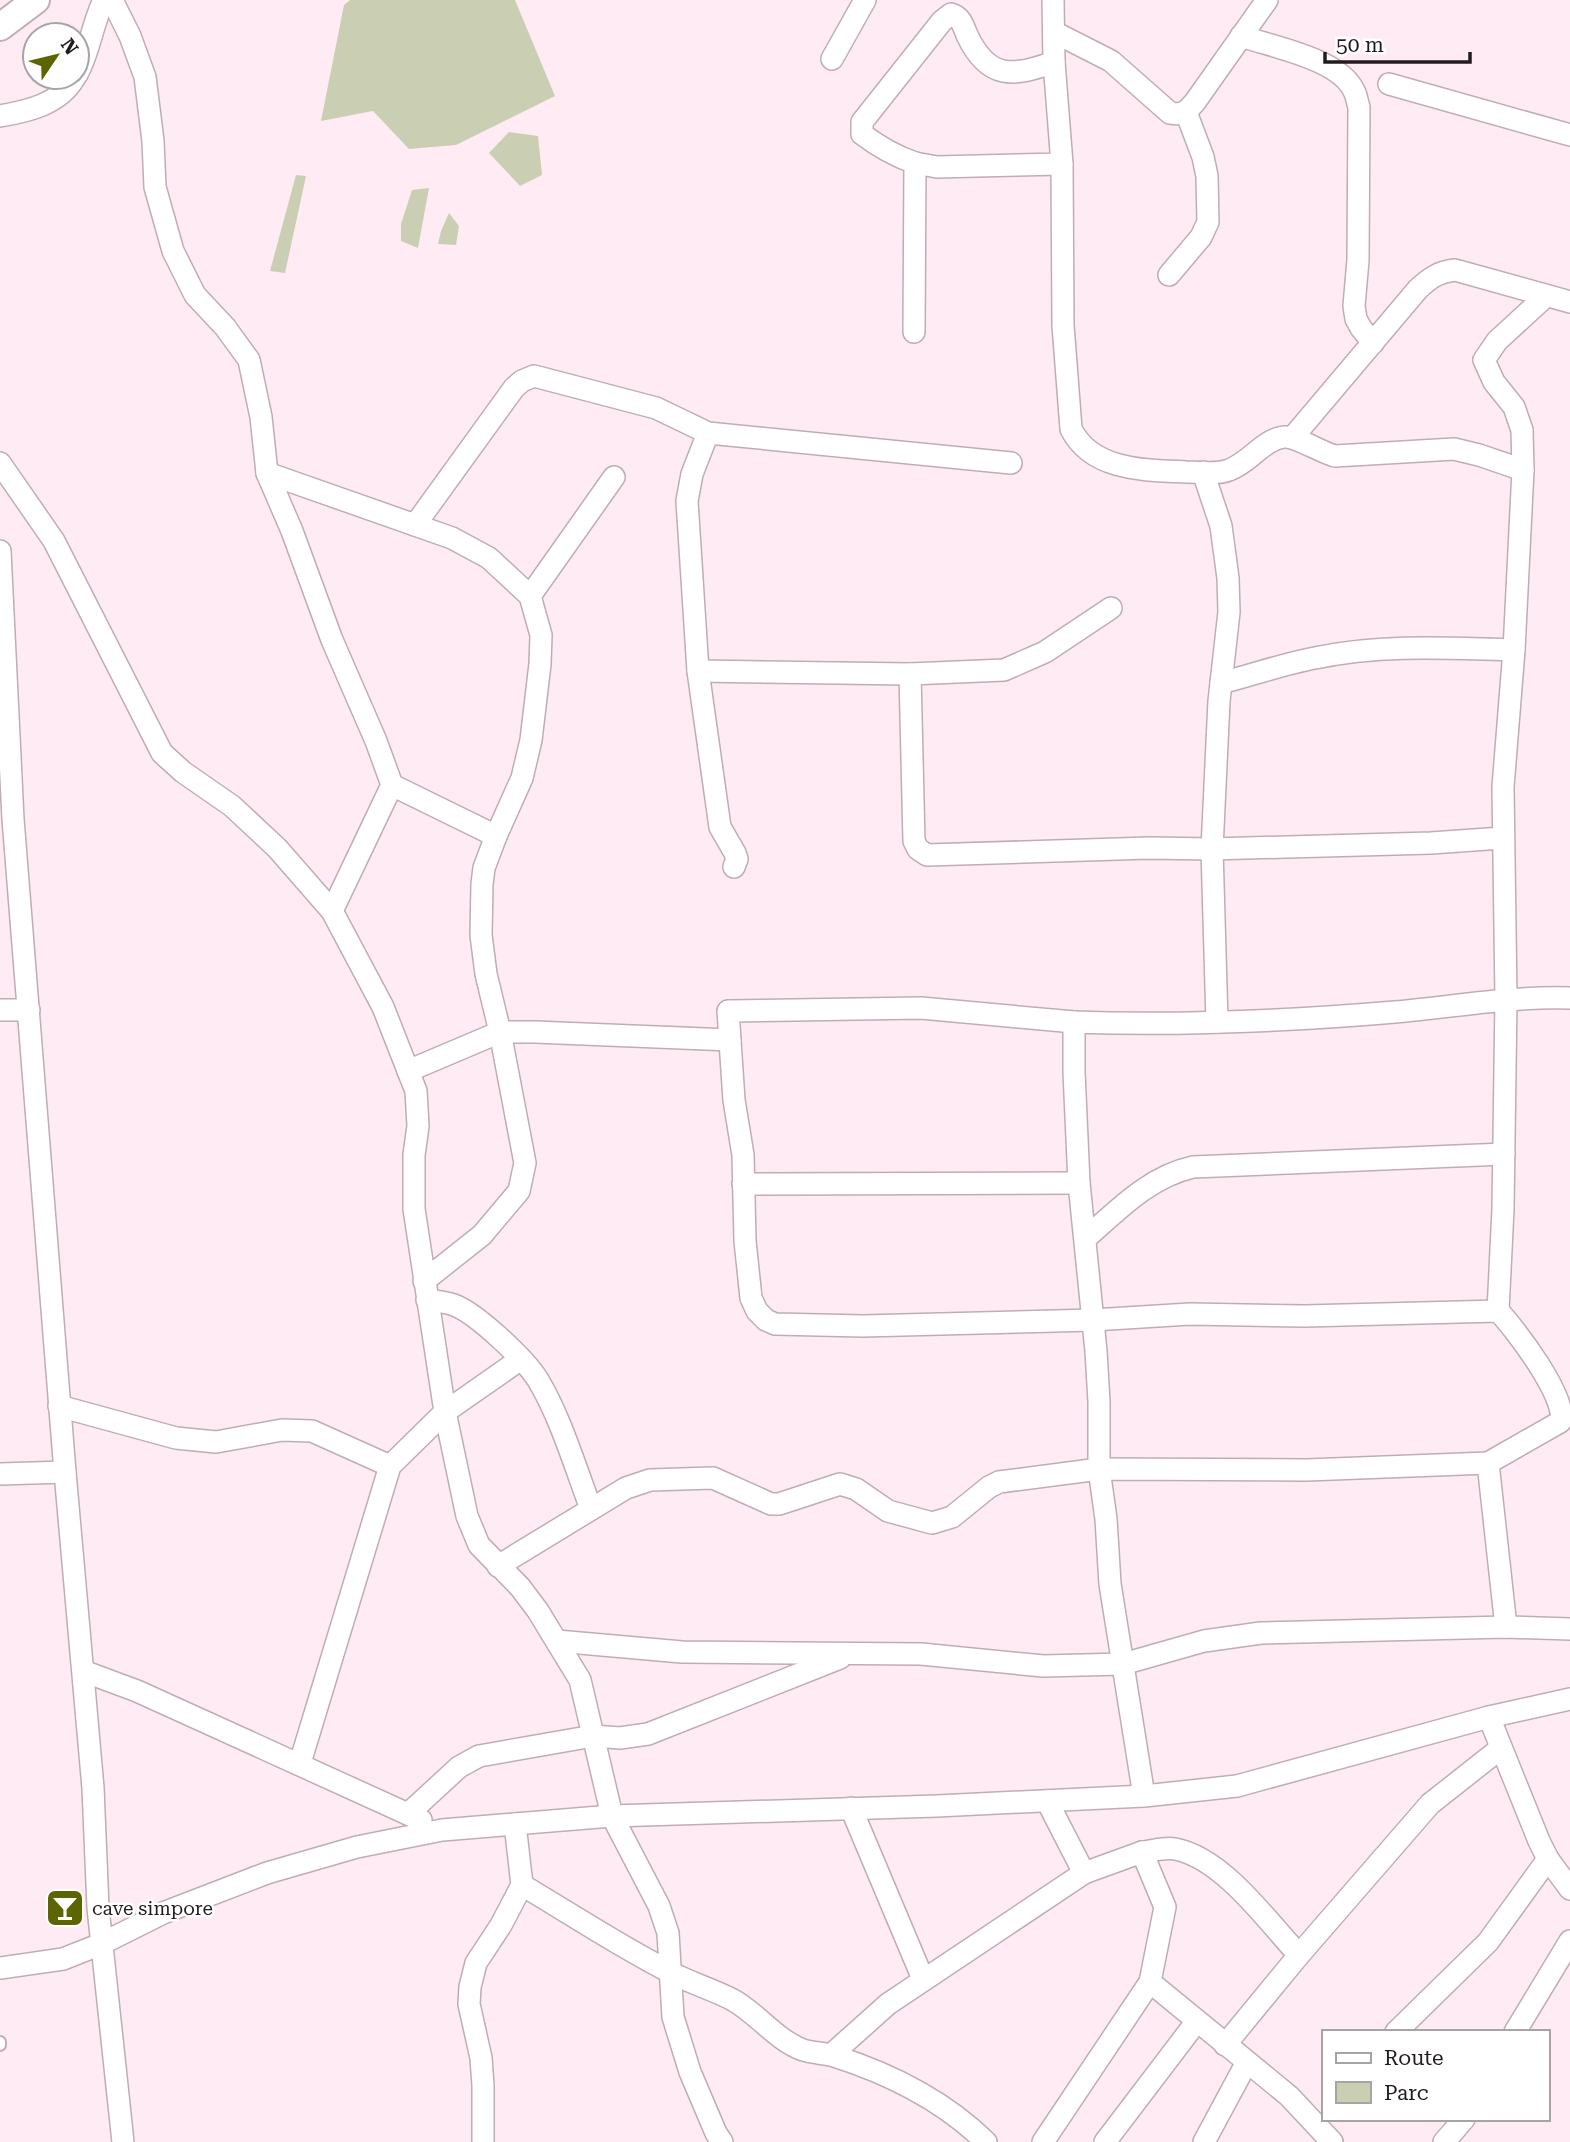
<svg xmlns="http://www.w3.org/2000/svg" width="1570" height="2142" font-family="'Roboto Serif',serif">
<rect width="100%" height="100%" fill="#ffebf4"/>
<!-- green -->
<g fill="#cacfb4">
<polygon points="350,0 515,0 555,96 456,145 409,149 373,111 321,121 344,5"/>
<polygon points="509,132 538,136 542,175 520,186 489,153"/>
<polygon points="296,175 306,176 285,273 270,271"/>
<polygon points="429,188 418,248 401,241 401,224 412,190"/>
<polygon points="449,213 459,226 456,245 438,244 441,231"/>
</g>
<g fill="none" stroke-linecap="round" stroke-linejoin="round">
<defs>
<polyline id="service" points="0,2042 0,2045"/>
<g id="minor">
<polyline points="112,0 130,36 145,77 153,141 155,187 173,251 195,295 225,327 249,360 261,417 267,473 292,531 332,640 376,741 392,785 332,911"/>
<path d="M1054,32L1111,61L1170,113C1183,116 1187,111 1195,102L1267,0"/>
<path d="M1241,36C1273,47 1340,59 1354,91C1357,96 1357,102 1359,107L1358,260L1354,306L1356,319L1361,328L1373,343"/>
<polyline points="832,59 865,0"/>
<path d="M77,74C90,51 92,24 104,0"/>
<polyline points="1389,84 1570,135"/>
<path d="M0,116C29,111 60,104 75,77"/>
<polyline points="915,163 937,167 1062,164 1054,62 1053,0"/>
<path d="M1062,164L1063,325L1071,429C1092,471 1145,470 1186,472C1201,472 1216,475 1229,470C1249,463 1264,439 1284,437C1296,436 1320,452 1335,456L1454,449L1479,455L1523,470"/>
<polyline points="1169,275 1201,237 1208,222 1207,176 1203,157 1186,112"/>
<path d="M914,332L915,163C895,156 879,147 862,134V122L942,21L951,14C961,17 963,25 967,35C988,80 1013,77 1054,62"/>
<polyline points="708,433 692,474 687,501 698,671 720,827 735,853 737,859 734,867"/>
<path d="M1293,437L1418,289C1430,278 1438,272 1455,270L1570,302"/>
<polyline points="0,463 54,541 162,753 183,772 232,806 277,848 332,911 383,1007 416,1091 418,1126 414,1155 414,1209 445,1412 467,1516 479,1545 520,1587 538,1611 580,1680 612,1816 659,1906 668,1933 673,2017 690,2072 716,2133 722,2142"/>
<polyline points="1203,472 1221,526 1228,578 1229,612 1219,701 1212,849 1217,1022"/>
<polyline points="267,473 452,538 489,558 530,596 541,635 540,664 531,740 522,778 496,836 484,868 482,884 481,935 486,974 500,1032 525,1163 519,1191 482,1235 424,1281"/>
<polyline points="415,525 514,388 522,381 534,376 656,408 708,433 1011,463"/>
<polyline points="0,551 13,819 65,1472 93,1788 98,1908 123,2142"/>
<polyline points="530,596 614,477"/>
<polyline points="698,671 910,674 1004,670 1045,652 1111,608"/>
<polyline points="910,674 914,841 918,849 927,855 1149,848 1212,849 1431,843 1502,838"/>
<path d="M1221,683C1252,675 1283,664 1315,658C1380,644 1447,648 1514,650"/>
<polyline points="392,785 496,836"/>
<polyline points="0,1010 29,1010"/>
<path d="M1074,1022L921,1008L728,1011L734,1100L743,1155L745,1241L751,1298L757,1311L766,1320L775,1324L863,1326L1093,1320L1190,1314L1305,1316L1498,1311C1514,1327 1570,1401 1560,1422L1488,1463"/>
<polyline points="408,1071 500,1032 535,1032 730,1040"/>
<polyline points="743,1184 1079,1183"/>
<path d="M1086,1238C1119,1209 1149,1177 1193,1167L1504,1154"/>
<path d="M427,1300C436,1301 446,1302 454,1305C476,1313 525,1359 538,1380C560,1416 576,1469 591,1509"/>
<polyline points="1498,1311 1503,1209 1506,999 1503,787 1514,650 1523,470 1522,430 1514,407 1494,382 1484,360 1497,341 1546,296"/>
<polyline points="59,1406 176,1438 216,1442 282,1430 312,1431 390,1466"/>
<polyline points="0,1474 65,1472"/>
<polyline points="498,1566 626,1488 650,1480 713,1478 771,1504 779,1504 840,1484 856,1489 888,1511 932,1523 952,1517 989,1487 999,1482 1099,1469 1307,1470 1488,1463 1506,1627"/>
<polyline points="557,1641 682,1652 921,1654 1043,1666 1123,1664 1204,1641 1261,1633 1506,1627 1570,1629"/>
<polyline points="83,1671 137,1691 421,1820"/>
<polyline points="1489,1717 1539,1841 1548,1859 1570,1889"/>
<polyline points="300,1763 390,1466 445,1412 521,1359"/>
<path d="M1144,1796L1110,1584L1106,1519L1099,1469V1402L1096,1351L1079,1183L1074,1072V1022C1181,1026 1288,1021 1395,1012C1453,1007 1511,996 1570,998"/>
<polyline points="1047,1801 1084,1873"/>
<polyline points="851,1808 923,1979"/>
<polyline points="408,1814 459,1767 479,1756 593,1736 620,1738 648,1734 840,1658"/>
<path d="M1142,1852C1152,1851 1165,1847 1175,1849C1223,1858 1267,1921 1299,1955"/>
<path d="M522,1885C571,1914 619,1946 670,1972C690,1983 712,1989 733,2000C758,2014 776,2040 803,2050C813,2053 824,2053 834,2056C891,2074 943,2100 986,2142"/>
<polyline points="0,1968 63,1959 101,1944 163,1913 267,1873 357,1847 442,1830 612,1816 937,1806 1144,1796 1237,1786 1489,1717 1570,1699"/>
<polyline points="1150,1982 1289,2096 1332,2142"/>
<polyline points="1396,2032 1488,1942 1548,1859"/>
<polyline points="1515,2032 1570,1941"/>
<polyline points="1225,2045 1299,1955 1430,1804 1501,1748"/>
<polyline points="831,2055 888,2004 1084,1873 1142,1852 1165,1907 1150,1982 1043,2142"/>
<polyline points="483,2142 483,2086 481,2058 469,2004 470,1987 476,1963 501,1925 522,1885 515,1824"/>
<polyline points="1105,2142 1197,2021"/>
<polyline points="1204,2142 1247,2062"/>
<polyline points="1444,2142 1464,2119"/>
</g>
<polyline id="tertiary" points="0,27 36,0"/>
</defs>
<!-- service casing -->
<use href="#service" stroke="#bfadb5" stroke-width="14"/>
<!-- minor casing -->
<use href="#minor" stroke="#bfadb5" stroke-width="24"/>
<!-- tertiary casing -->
<use href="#tertiary" stroke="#bfadb5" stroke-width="30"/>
<!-- service -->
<use href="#service" stroke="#fff" stroke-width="10"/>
<!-- minor -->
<use href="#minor" stroke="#fff" stroke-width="21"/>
<!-- tertiary -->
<use href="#tertiary" stroke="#fff" stroke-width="26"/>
</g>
<!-- icons -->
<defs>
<symbol id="bar-square" viewBox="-11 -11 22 22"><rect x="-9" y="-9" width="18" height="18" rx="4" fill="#5d6503" stroke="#fff"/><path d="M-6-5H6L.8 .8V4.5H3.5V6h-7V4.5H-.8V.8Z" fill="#fff"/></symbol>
</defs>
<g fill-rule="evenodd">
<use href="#bar-square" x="43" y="1886" width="44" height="44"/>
</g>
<g text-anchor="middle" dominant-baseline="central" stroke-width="5" stroke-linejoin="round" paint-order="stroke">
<!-- poi labels -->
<g font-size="19" fill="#231c1f" stroke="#fff" text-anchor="start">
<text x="92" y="1908">cave simpore</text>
</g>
</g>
<!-- legend -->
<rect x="1322" y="2030" width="228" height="91" fill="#ffffff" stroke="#a7a4a5" stroke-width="2"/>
<rect x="1336" y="2053" width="35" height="10" fill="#ffffff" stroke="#a7a4a5" stroke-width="2"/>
<text x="1384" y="2065" font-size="21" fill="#231c1f">Route</text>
<rect x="1336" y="2082" width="35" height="21" fill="#cacfb4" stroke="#a7a4a5" stroke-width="2"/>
<text x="1384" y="2100" font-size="21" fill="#231c1f">Parc</text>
<!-- north arrow -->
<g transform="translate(56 56) rotate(55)"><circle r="33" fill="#ffffff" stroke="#a7a4a5" stroke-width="2"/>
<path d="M0-5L12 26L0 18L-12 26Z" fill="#5d6503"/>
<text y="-10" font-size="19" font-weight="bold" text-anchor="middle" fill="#231c1f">N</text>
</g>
<!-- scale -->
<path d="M1325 52v10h145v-10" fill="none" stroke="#231c1f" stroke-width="3.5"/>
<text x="1336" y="52" font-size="21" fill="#231c1f" stroke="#ffffff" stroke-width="5" paint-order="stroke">50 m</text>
</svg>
